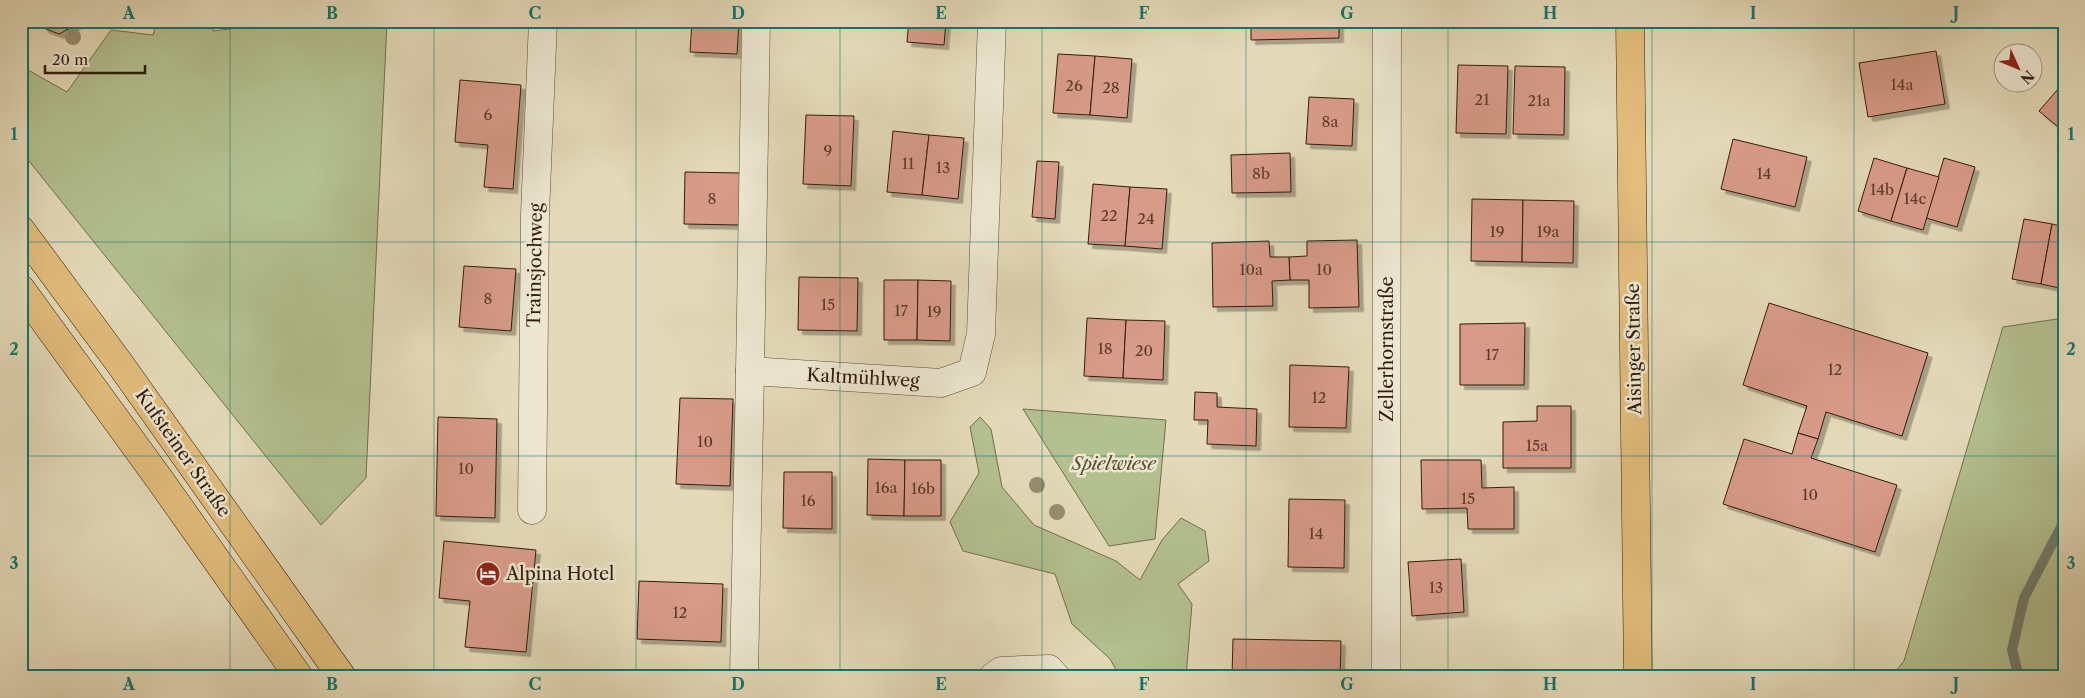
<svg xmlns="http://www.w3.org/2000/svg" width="2085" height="698" font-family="'Libre Caslon Text',serif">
<defs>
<filter id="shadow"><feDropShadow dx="4.5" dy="4.5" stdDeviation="0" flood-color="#0004"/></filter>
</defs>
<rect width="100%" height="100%" fill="#e4dab9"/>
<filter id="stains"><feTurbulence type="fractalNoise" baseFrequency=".004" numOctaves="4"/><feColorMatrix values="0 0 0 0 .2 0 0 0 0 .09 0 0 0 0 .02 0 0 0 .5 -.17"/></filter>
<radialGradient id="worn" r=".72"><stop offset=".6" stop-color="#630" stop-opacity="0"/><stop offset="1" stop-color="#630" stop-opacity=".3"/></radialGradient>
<!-- green -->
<g fill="#b3c090" stroke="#736e4c">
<polygon points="157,21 212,21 213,31 294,21 387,21 366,478 321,525 21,151 21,66 67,92 111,30 153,35"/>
<polygon points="2064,318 2064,677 1891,677 1904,661 2003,327"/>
<polygon points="1023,409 1166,420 1155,539 1109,546"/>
<polygon points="980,417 991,429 1002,487 1034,525 1116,561 1140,580 1162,540 1181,518 1205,531 1209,561 1178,584 1192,604 1186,677 1120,677 1110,659 1072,624 1055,574 963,551 950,522 979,473 970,427"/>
</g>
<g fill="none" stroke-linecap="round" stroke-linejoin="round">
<!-- stream -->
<polyline stroke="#6e7b6d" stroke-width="10" points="2019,677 2012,650 2024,598 2064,521"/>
</g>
<!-- building -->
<g fill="#d89b89" stroke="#331b09" filter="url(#shadow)">
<polygon points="40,21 78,21 76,25 59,34 44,28"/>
<polygon points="692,21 739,21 737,54 690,52"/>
<polygon points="909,21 946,21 944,45 907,42"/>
<polygon points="1251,21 1339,21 1339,38 1251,40"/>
<polygon points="1936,51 1945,104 1868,117 1859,63"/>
<polygon points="1058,54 1095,56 1090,115 1053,113"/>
<polygon points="1095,56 1132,59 1127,118 1090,115"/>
<polygon points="1458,65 1508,66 1506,134 1456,133"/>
<polygon points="1515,66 1565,67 1564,135 1513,134"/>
<polygon points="460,80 521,85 513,189 484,187 488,145 455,142"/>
<polygon points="2058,89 2064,95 2064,132 2039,111"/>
<polygon points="1309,97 1354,99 1352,146 1306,144"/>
<polygon points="806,115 854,116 851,186 803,184"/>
<polygon points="893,131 929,135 922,195 887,192"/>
<polygon points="929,135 964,138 958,199 922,195"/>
<polygon points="1733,139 1807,157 1795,207 1721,189"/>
<polygon points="1290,153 1291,192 1232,193 1231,155"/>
<polygon points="1874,158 1907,168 1891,221 1858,211"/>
<polygon points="1944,158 1975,167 1957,227 1926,218"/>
<polygon points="1037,161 1059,162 1055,219 1032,217"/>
<polygon points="1907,168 1939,177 1923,230 1891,221"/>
<polygon points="685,172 740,173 739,225 684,224"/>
<polygon points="1093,184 1130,187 1125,246 1088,244"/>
<polygon points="1130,187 1167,189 1162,249 1125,246"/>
<polygon points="1472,199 1523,200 1522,262 1471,261"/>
<polygon points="1523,200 1574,201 1573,263 1522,262"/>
<polygon points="2024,219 2052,224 2041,284 2012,279"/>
<polygon points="2052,224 2064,227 2064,289 2041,284"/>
<polygon points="1357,240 1359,307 1309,308 1309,280 1290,280 1289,257 1307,256 1307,241"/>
<polygon points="1269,241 1270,257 1289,257 1290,280 1272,281 1273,306 1213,307 1212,243"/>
<polygon points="464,266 516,269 511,331 459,327"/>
<polygon points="799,277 858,278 857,331 798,330"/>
<polygon points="884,280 918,280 917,340 884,340"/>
<polygon points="918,280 951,281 950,341 917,340"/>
<polygon points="1769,303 1928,353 1902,436 1826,412 1818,439 1798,433 1807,406 1743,385"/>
<polygon points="1087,318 1126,320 1123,378 1084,376"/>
<polygon points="1126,320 1165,321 1163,380 1123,378"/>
<polygon points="1525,323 1524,385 1460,385 1460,324"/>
<polygon points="1290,365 1349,367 1346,428 1289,427"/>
<polygon points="1195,392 1217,393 1217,407 1257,409 1256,446 1207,444 1208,420 1194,420"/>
<polygon points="680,398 733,399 730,486 676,484"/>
<polygon points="1537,406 1571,406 1571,468 1503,468 1503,422 1537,421"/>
<polygon points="438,417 497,419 495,518 436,516"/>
<polygon points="1798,433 1818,439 1811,458 1897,485 1875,552 1723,504 1744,439 1792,454"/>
<polygon points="868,459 905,460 904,516 867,515"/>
<polygon points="905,460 941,460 941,516 904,516"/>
<polygon points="1421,460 1481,460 1482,488 1514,487 1514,529 1468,529 1467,508 1422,509"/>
<polygon points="784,472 832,472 832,529 783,528"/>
<polygon points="1289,499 1345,500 1344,568 1288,567"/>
<polygon points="444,541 536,550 526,652 465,647 470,601 439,598"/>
<polygon points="1461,559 1464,612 1412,616 1408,562"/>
<polygon points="639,581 723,584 721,642 637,639"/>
<polygon points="1233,639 1341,641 1340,677 1232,677"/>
</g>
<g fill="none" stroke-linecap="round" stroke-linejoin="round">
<defs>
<g id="minor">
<polyline points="756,21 750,371 941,383 972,372 981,334 992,21"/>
<polyline points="532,510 535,214 543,21"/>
<polyline points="744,675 750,371"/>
<polyline points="993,677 1001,671 1049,669 1056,677"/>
<polyline points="1386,677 1387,21"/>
</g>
<g id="major">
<polyline points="1630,21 1638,677"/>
<polyline points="21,230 120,364 342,677"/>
<polyline points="21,289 160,480 299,677"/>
</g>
</defs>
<!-- minor casing -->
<use href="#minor" stroke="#5f4b35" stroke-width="29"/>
<!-- major casing -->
<use href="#major" stroke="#331b09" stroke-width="29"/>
<!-- minor -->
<use href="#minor" stroke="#ede7d2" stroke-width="28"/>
<!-- major -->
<use href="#major" stroke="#e2bd7c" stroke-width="28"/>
</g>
<!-- trees -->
<g fill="#988c6f">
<circle cx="73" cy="37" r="8"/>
<circle cx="1037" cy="485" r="8"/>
<circle cx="1057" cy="512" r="8"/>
</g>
<!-- grid -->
<path fill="none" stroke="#0f766e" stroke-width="1" stroke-opacity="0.55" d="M230,21V677M434,21V677M636,21V677M840,21V677M1042,21V677M1246,21V677M1448,21V677M1652,21V677M1854,21V677M21,242H2064M21,456H2064"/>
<!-- icons -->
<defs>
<symbol id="hotel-disc" viewBox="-11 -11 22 22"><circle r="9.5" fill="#8f2418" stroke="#ede7d2"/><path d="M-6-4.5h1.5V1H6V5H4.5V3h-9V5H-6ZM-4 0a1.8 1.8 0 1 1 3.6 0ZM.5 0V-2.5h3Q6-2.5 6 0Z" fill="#fff"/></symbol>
</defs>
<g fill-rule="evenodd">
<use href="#hotel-disc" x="474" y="560" width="28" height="28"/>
</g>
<g text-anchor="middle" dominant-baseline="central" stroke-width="5" stroke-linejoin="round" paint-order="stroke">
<!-- number labels -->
<g font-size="15" fill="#5c3b29">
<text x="1902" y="84">14a</text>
<text x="1074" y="85">26</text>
<text x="1111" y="87">28</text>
<text x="1482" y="99">21</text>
<text x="1539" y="100">21a</text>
<text x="488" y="114">6</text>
<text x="1330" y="121">8a</text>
<text x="828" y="150">9</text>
<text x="908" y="163">11</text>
<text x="943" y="167">13</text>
<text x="1261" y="173">8b</text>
<text x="1764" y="173">14</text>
<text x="1882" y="189">14b</text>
<text x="712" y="198">8</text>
<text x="1915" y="198">14c</text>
<text x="1109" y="215">22</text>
<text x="1146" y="218">24</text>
<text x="1497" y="231">19</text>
<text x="1548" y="231">19a</text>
<text x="1251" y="269">10a</text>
<text x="1324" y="269">10</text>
<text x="488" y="298">8</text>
<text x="828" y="304">15</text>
<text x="901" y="310">17</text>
<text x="934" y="311">19</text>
<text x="1105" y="348">18</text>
<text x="1144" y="350">20</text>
<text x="1492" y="354">17</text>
<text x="1835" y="369">12</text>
<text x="1319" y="397">12</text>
<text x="705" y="441">10</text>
<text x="1537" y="445">15a</text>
<text x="466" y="468">10</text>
<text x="886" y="487">16a</text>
<text x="923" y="488">16b</text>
<text x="1810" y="494">10</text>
<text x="1468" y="498">15</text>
<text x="808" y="500">16</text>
<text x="1316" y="533">14</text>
<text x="1436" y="587">13</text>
<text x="680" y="612">12</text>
</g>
<!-- street labels -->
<g font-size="18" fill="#331b09" stroke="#ede7d2">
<text transform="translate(535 265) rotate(-89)">Trainsjochweg</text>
<text transform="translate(1387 349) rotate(-90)">Zellerhornstraße</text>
<text transform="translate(1634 349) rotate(-91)">Aisinger Straße</text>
<text transform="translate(863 378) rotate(3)">Kaltmühlweg</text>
<text transform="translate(183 453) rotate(55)">Kufsteiner Straße</text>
</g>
<!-- park labels -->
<g font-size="18" font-style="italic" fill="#594d32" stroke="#ede7d2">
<text x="1114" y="464">Spielwiese</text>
</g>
<!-- poi labels -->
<g font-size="18" fill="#331b09" stroke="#ede7d2" text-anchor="start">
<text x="506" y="574">Alpina Hotel</text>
</g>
</g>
<!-- margin -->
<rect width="2085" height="698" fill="none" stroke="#e4dab9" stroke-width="55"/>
<!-- north arrow -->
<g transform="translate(2018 68) rotate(134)"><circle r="24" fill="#ede7d2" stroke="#a39582"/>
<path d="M0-4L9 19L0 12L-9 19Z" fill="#8f2418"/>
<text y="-8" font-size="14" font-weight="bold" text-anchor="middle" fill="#331b09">N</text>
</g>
<!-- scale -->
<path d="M45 65v8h100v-8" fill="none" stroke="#331b09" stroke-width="2.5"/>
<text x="52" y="65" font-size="15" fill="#331b09" stroke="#ede7d2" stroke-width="4" paint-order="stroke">20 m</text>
<rect x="28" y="28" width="2030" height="642" fill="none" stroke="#0f766e" stroke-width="2"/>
<g font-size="16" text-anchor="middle" font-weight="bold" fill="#0f766e">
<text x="129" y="19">A</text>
<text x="332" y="19">B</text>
<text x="535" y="19">C</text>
<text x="738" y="19">D</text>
<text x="941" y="19">E</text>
<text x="1144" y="19">F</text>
<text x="1347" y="19">G</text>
<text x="1550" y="19">H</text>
<text x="1753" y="19">I</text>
<text x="1956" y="19">J</text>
<text x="14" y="140">1</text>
<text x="2071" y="140">1</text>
<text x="14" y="355">2</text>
<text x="2071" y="355">2</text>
<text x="14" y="569">3</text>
<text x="2071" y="569">3</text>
<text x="129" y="690">A</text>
<text x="332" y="690">B</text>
<text x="535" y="690">C</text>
<text x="738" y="690">D</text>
<text x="941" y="690">E</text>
<text x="1144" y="690">F</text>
<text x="1347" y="690">G</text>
<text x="1550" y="690">H</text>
<text x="1753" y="690">I</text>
<text x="1956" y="690">J</text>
</g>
<rect width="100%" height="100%" filter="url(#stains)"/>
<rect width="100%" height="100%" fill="url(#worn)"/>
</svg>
